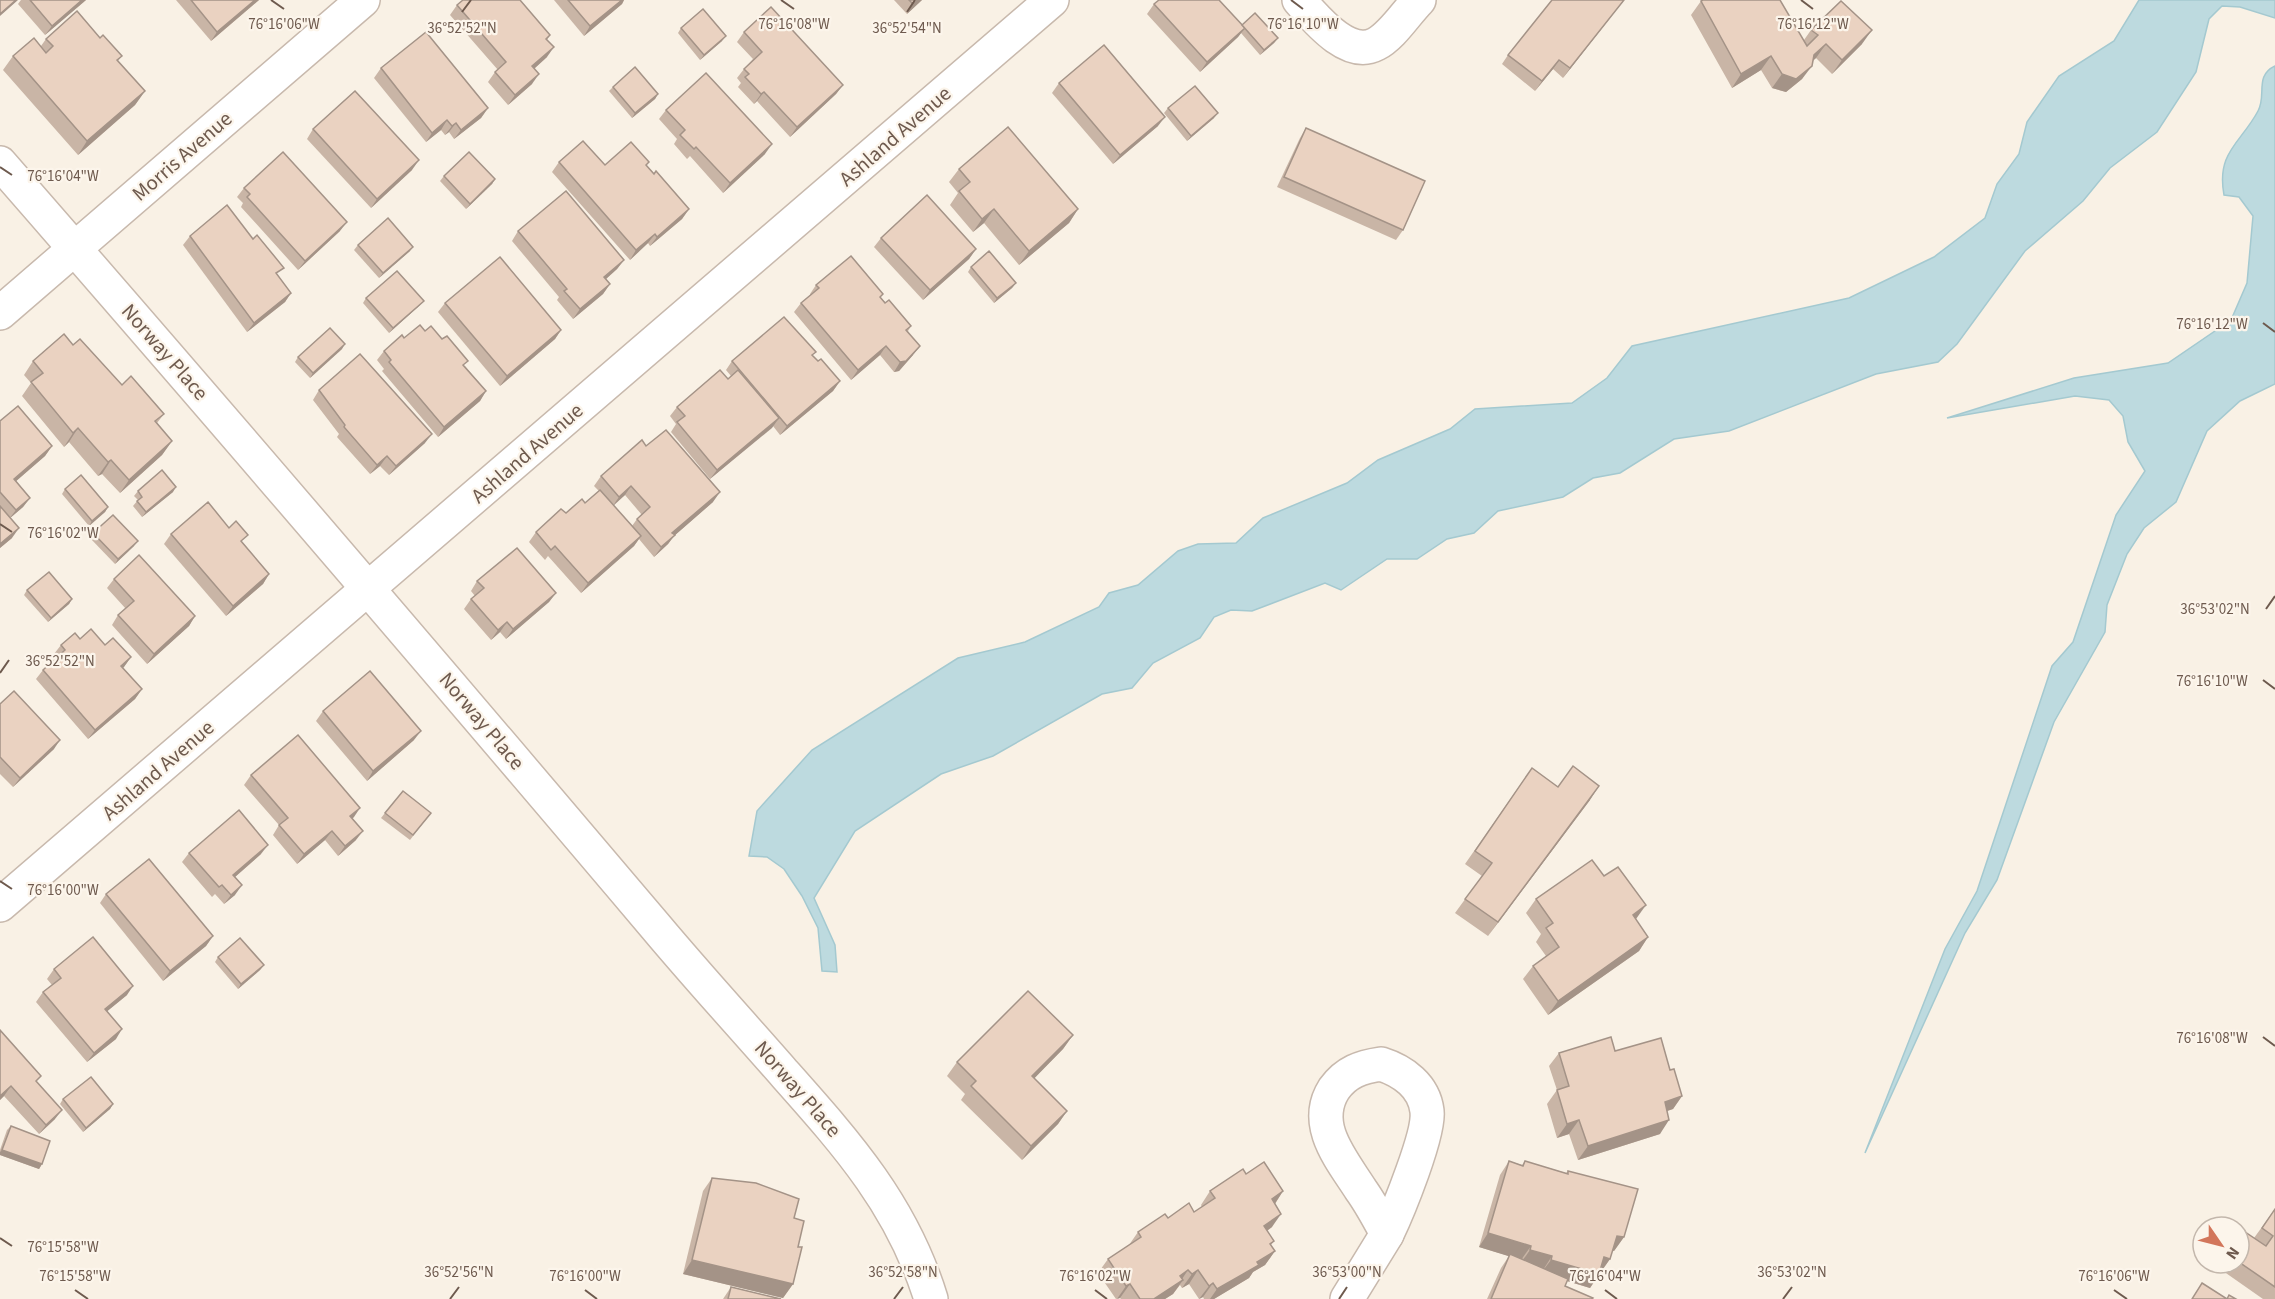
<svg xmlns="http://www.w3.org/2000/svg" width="2275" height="1299" font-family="'Source Sans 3',sans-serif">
<rect width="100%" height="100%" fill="#f9f1e5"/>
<!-- water -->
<g fill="#bddadf" stroke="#a4c9d0" stroke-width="1.5">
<polygon points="2139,0 2275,0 2275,18 2240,7 2222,6 2209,19 2196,72 2157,132 2110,168 2083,201 2025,251 1957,344 1938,362 1876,374 1729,431 1674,439 1620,473 1593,478 1563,497 1498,511 1474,533 1447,539 1417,559 1387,559 1341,590 1325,583 1252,611 1231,610 1214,617 1200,638 1153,663 1132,688 1102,694 993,756 941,774 855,831 814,898 835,945 837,972 822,971 818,928 802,896 784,869 767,857 749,856 757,811 812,750 958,658 1025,642 1099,607 1109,593 1138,585 1178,551 1198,544 1236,543 1263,518 1347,483 1378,460 1450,429 1475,409 1572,403 1607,378 1632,346 1849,298 1934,257 1985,218 1997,184 2019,154 2027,122 2059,76 2114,41"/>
<path d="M2275,66V384L2240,401L2207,431L2176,502L2144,528L2127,554L2107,605L2105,632L2054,722L1997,880L1965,933L1865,1153L1945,949L1977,891L2052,666L2073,642L2116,515L2145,471L2128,442L2123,416L2109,400L2075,396L1947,418L2074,378L2168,363L2231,320L2247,283L2253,216L2239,197L2224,195C2216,152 2241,143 2258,111C2267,95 2254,76 2275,66Z"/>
</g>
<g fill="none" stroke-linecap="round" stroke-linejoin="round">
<defs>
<g id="minor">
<path d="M1299,0C1316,19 1348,59 1376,44C1392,36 1406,13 1419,0"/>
<polyline points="0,313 363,0"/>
<polyline points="0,905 1052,0"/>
<path d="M1381,1064C1403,1071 1424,1086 1427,1111C1430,1133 1398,1211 1387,1234C1379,1219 1371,1204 1361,1190C1342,1160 1311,1125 1334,1089C1346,1072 1361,1067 1381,1064Z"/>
<polyline points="1347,1299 1387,1234"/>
</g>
<path id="tertiary" d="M0,163C221,416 439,671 656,927C697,976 741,1024 783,1072C847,1144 902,1205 931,1299"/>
</defs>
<!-- minor casing -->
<use href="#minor" stroke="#c8b9ad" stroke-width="36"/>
<!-- tertiary casing -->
<use href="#tertiary" stroke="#c8b9ad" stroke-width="36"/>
<!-- minor -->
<use href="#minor" stroke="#fff" stroke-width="33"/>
<!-- tertiary -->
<use href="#tertiary" stroke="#fff" stroke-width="33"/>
</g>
<!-- wall -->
<g fill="#c9b5a6" fill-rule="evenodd">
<polygon points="21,0 86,0 45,35 18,4"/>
<polygon points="176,0 259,0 211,41"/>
<polygon points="554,0 624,0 622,4 584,36"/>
<polygon points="894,0 922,0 907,14"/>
<polygon points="1701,1 1804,40 1811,30 1862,44 1832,74 1816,58 1812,61 1802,79 1786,92 1772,88 1761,70 1732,88 1691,15"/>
<polygon points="1154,4 1242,25 1278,38 1274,43 1260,55 1241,33 1238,37 1200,72 1147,14"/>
<polygon points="457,5 550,35 547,40 547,57 534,69 532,84 508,105 488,82 495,72 498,70 450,15"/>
<polygon points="1620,5 1563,78 1553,69 1535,91 1502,64 1508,55"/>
<polygon points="681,28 722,41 700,60 678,33"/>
<polygon points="744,32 843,85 836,94 790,137 757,101 754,104 738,87 741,83 737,78 744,69 753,59 737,42"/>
<polygon points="100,38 122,56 118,61 145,91 135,105 78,155 3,70 13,56 41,46 46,39"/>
<polygon points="381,68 488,108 481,118 454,139 449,132 445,135 441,130 426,142 374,78"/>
<polygon points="1059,83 1158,126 1113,164 1052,93"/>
<polygon points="613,87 658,94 655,99 632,118 609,91"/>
<polygon points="1168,108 1214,118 1187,141 1164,113"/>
<polygon points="666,110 765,154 723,193 690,156 687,159 674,144 677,139 659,119"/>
<polygon points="1306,128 1403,230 1396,240 1277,187 1300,138"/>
<polygon points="313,129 412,170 371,208 307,139"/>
<polygon points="559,162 605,165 646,165 689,209 682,219 650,246 648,243 630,260 552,172"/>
<polygon points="959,169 1078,209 1069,223 1019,265 984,223 973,232 950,205 958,193 949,182"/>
<polygon points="444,176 495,179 492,184 466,209 440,181"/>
<polygon points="244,188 340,231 298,270 241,207 243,203 237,197"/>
<polygon points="518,231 624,260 617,269 606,279 610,284 603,294 573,319 557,300 559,297 512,241"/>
<polygon points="190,236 278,276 291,293 285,302 247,332 183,245"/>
<polygon points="881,238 976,249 969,259 923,300 874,247"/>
<polygon points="358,245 410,251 379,278 354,250"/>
<polygon points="971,267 1016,283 1012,288 994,303 968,272"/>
<polygon points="816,285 881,298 911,326 908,331 913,355 899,371 894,372 880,355 851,380 794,312 801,303 810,295 810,294"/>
<polygon points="366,298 420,305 389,333 363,303"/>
<polygon points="445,303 561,330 555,339 500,386 438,312"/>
<polygon points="404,338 465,366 486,391 480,401 438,437 382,371 384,369 377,360 384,351"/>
<polygon points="73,345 122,385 164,414 157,423 172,441 162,455 120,493 102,474 98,476 69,442 64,447 22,396 31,383 24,375 33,361"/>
<polygon points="342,349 310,378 295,362 298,357"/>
<polygon points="813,356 818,361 840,381 833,391 780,435 773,426 710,479 671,432 676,424 670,416 677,407 728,379 731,376 726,370 732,361"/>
<polygon points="319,390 425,443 389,475 380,466 370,474 337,437 339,434 313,400"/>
<polygon points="0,421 52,446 45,456 16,481 30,498 23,507 10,518 12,538 0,548"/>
<path d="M646,446L713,502L674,536L668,544L654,557L639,539L634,546L581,593L548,556L545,560L529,542L536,532L566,513L585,503L599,491L594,486L601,476ZM625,495L642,515L637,519L632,526L613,505Z"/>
<polygon points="65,489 108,507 105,512 89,526 62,494"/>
<polygon points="138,491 173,492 142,517 133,506 138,500 134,496"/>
<polygon points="93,533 134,546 115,564 90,538"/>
<polygon points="171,534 243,543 269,574 263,584 226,616 164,544"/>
<polygon points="114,579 195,616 189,626 147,664 112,625 118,615 126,609 107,588"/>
<polygon points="477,581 556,593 549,602 506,639 500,632 491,640 464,609 471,599 475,596 471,591"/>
<polygon points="27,590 72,599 69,604 48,622 24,595"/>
<polygon points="80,639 105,645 131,657 123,668 142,689 135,699 88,739 36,679 43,670 57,657 54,654 61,645"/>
<polygon points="0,704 54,749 13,787 0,774"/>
<polygon points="323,711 414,740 367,781 316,721"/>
<polygon points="1532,768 1558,787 1590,800 1488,936 1455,913 1482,876 1465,864"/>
<polygon points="251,775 354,817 352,818 356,840 338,856 325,840 297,864 273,835 279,825 244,785"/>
<polygon points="385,813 427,818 410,840 381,818"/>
<polygon points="189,853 261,854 235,877 235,895 224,904 215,894 212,897 182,862"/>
<polygon points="106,894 213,936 206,946 163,981 100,903"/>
<polygon points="1536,899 1636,920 1648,937 1639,951 1548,1015 1523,979 1533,966 1546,956 1536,942 1541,934 1526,913"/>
<polygon points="218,957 264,965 260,970 238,989 215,962"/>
<polygon points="54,969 127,995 107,1011 116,1039 87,1062 36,1002 43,992 52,985 47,979"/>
<polygon points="0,1030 37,1082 55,1119 39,1134 4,1096 0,1100"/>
<polygon points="1073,1035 1063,1049 1034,1078 1067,1111 1058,1124 1022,1160 961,1100 965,1094 947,1076 957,1062"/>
<polygon points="1615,1051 1670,1070 1682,1096 1673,1109 1667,1111 1660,1134 1578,1160 1569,1134 1557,1138 1547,1104 1557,1090 1549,1066 1559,1053"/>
<polygon points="63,1099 113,1104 110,1109 83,1132 60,1104"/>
<polygon points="11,1126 42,1164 39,1169 0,1155 0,1150 7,1130"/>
<polygon points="1509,1161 1522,1165 1525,1161 1566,1173 1568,1171 1624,1237 1614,1251 1612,1250 1610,1259 1590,1288 1567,1281 1565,1286 1592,1299 1487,1299 1501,1268 1509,1256 1479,1247 1500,1175"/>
<polygon points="1246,1174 1283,1191 1275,1204 1272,1227 1267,1231 1274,1241 1271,1245 1275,1251 1265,1265 1253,1272 1249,1278 1214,1299 1204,1299 1203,1297 1199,1299 1189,1284 1182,1288 1180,1285 1173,1294 1165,1299 1121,1299 1120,1298 1116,1299 1098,1273 1108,1259 1129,1245 1138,1232 1168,1218 1194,1212 1202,1207 1201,1205 1210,1191"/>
<polygon points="712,1178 794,1218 798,1247 793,1284 783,1298 683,1274 703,1191"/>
<polygon points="2275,1209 2275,1299 2263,1299 2213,1264 2214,1263 2239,1263 2239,1228 2254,1238"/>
<polygon points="731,1287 781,1299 723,1299"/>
</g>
<!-- shaded-wall -->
<g fill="#a49387">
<polygon points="16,0 18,0 0,16 0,14"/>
<polygon points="82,0 86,0 45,35 52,26"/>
<polygon points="255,0 259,0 211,41 217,32"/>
<polygon points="622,0 624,0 622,4 584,36 590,26"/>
<polygon points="918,0 922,0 907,14 913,4"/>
<polygon points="1624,0 1620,5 1563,78 1570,68"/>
<polygon points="1245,28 1238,37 1200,72 1207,62"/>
<polygon points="1872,30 1862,44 1832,74 1842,60"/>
<polygon points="726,36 722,41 700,60 704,55"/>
<polygon points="1278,38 1274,43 1260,55 1264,50"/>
<polygon points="1826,44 1816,58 1804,69 1814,55"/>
<polygon points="554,47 547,57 526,76 532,66"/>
<polygon points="1771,56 1761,70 1732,88 1741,74"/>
<polygon points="1559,60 1553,69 1535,91 1542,81"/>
<polygon points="1812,66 1802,79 1786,92 1772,88 1782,74"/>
<polygon points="539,74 532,84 508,105 515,95"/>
<polygon points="843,85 836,94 790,137 797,127"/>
<polygon points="145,91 135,105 78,155 87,141"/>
<polygon points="764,92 757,101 754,104 761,94"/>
<polygon points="658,94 655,99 632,118 635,113"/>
<polygon points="488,108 481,118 454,139 461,130"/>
<polygon points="1218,113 1214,118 1187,141 1191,136"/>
<polygon points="1165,117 1158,126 1113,164 1120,155"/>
<polygon points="447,120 441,130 426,142 432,133"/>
<polygon points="456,123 449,132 445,135 452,126"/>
<polygon points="772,144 765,154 723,193 730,183"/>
<polygon points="419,160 412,170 371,208 377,199"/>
<polygon points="495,179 492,184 466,209 470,204"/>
<polygon points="689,209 682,219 650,246 657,237"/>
<polygon points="994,209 984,223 973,232 982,219"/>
<polygon points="1078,209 1069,223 1019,265 1029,251"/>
<polygon points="347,222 340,231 298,270 305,261"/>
<polygon points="655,234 648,243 630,260 636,250"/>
<polygon points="413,247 410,251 379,278 383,273"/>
<polygon points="976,249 969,259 923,300 930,290"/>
<polygon points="624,260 617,269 597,287 604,277"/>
<polygon points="1016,283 1012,288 994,303 997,298"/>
<polygon points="610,284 603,294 573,319 580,309"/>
<polygon points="291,293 285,302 247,332 254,323"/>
<polygon points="424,301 420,305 389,333 393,328"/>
<polygon points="561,330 555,339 500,386 507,376"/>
<polygon points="345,344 342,349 310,378 313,373"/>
<polygon points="886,346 880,355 851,380 858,370"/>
<polygon points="920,346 913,355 899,371 894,372 900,362"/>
<polygon points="840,381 833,391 780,435 787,426"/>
<polygon points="486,391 480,401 438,437 444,427"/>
<polygon points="779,418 772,428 710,479 717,470"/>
<polygon points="78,428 69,442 64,447 73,433"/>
<polygon points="432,434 425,443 389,475 396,466"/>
<polygon points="172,441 162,455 120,493 129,480"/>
<polygon points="52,446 45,456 7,489 14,479"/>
<polygon points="387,456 380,466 370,474 377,465"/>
<polygon points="111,460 102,474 98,476 108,462"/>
<polygon points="631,486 625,495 612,507 619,497"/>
<polygon points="176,487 173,492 142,517 146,512"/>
<polygon points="720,492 713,502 674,536 668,544 654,557 672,533"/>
<polygon points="30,498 23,507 9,519 16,510"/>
<polygon points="108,507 105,512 89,526 92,521"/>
<polygon points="19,528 12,538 0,548 0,544"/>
<polygon points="641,536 634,546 581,593 588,583"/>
<polygon points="138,541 134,546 115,564 118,559"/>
<polygon points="269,574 263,584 226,616 233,606"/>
<polygon points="556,593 549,602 506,639 513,629"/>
<polygon points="72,599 69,604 48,622 51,618"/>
<polygon points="195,616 189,626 147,664 154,654"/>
<polygon points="507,622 500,632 491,640 498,630"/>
<polygon points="131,657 124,667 114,675 121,666"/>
<polygon points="142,689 135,699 88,739 95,730"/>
<polygon points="421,731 414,740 367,781 373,771"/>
<polygon points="60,740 54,749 13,787 20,778"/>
<polygon points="1599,786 1590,800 1488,936 1498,922"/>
<polygon points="360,808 354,817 344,826 350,816"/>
<polygon points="332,831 325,840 297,864 304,854"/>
<polygon points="363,831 356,840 338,856 345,846"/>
<polygon points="268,845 261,854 227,884 233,875"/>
<polygon points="242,885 235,895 224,904 231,895"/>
<polygon points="1646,905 1636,919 1623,929 1633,915"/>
<polygon points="213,936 206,946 163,981 170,971"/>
<polygon points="1648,937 1639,951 1548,1015 1558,1001"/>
<polygon points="264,965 260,970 238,989 241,984"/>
<polygon points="133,986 127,995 99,1018 105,1009"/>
<polygon points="122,1029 116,1039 87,1062 94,1053"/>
<polygon points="1073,1035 1063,1049 1023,1090 1032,1076"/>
<polygon points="11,1086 4,1096 0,1100 0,1096"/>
<polygon points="1682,1096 1673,1109 1655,1115 1665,1102"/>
<polygon points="113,1104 110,1109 83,1132 86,1128"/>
<polygon points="62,1110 55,1119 39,1134 46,1125"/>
<polygon points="1067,1111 1058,1124 1022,1160 1031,1146"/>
<polygon points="1579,1120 1569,1134 1557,1138 1567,1124"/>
<polygon points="1669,1120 1660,1134 1578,1160 1588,1146"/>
<polygon points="2,1150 42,1164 39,1169 0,1155 0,1152"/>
<polygon points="1283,1191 1274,1205 1272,1199"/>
<polygon points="1281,1214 1272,1227 1254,1240 1264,1226"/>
<polygon points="1488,1233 1531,1246 1521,1260 1479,1247"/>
<polygon points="1617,1236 1624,1237 1614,1251 1608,1249"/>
<polygon points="1530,1250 1552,1256 1543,1270 1520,1264"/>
<polygon points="1275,1251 1265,1265 1253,1272 1249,1278 1214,1299 1210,1299 1217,1289"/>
<polygon points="1604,1257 1610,1259 1600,1273"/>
<polygon points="692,1260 793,1284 783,1298 683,1274"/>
<polygon points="1551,1260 1599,1274 1590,1288 1541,1273"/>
<polygon points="1188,1270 1180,1282 1183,1280 1173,1294 1165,1299 1154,1299 1180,1276"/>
<polygon points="1198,1270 1189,1284 1182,1288 1192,1274"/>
<polygon points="1213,1283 1203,1297 1199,1299 1209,1286"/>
<polygon points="1130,1284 1120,1298 1117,1299 1126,1286"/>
</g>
<!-- building -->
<g fill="#ead2c1" stroke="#a49387" stroke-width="1.5">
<polygon points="0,0 16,0 0,14"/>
<polygon points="30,0 82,0 52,26"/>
<polygon points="191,0 255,0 217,32"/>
<polygon points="463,0 520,0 550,35 546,39 554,47 532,66 539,74 515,95 495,72 506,62 457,5"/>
<polygon points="568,0 622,0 590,26"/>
<polygon points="909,0 918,0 913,4"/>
<polygon points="1159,0 1219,0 1245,28 1207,62 1154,4"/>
<polygon points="1552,0 1624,0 1570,68 1559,60 1542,81 1508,55"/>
<polygon points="1703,0 1780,0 1807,46 1818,35 1811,30 1841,1 1872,30 1842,60 1826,44 1814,55 1812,66 1796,79 1782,74 1771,56 1741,74 1701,1"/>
<polygon points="771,7 843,85 797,127 764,92 761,94 745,77 749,74 744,69 762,52 744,32"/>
<polygon points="703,9 726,36 704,55 681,28"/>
<polygon points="77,11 100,38 103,35 122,56 117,60 145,91 87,141 13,56 34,38 46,53 53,46 46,39"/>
<polygon points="1255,13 1278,38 1264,50 1242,25"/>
<polygon points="426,32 488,108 461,130 456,123 452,126 447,120 432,133 381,68"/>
<polygon points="1104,45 1165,117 1120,155 1059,83"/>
<polygon points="635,67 658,94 635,113 613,87"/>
<polygon points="706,73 772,144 730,183 696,147 694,149 680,135 685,130 666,110"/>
<polygon points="1195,86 1218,113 1191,136 1168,108"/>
<polygon points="355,91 419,160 377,199 313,129"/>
<polygon points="1008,127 1078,209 1029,251 994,209 982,219 959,191 970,182 959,169"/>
<polygon points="1306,128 1425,181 1403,230 1284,177"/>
<polygon points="583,141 605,165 631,142 649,162 646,165 654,174 656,171 689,209 657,237 655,234 636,250 559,162"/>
<polygon points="283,152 347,222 305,261 247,197 250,194 244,188"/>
<polygon points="469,152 495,179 470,204 444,176"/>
<polygon points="566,191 624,260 604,277 610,284 580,309 564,291 567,289 518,231"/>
<polygon points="927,195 976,249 930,290 881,238"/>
<polygon points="227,205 253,239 257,235 284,268 276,273 291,293 254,323 190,236"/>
<polygon points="388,218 413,247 383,273 358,245"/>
<polygon points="989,251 1016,283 997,298 971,267"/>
<polygon points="851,256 883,294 880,297 885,303 889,300 911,326 906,330 920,346 906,361 900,362 886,346 858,370 801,303 819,288 816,285"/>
<polygon points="500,257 561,330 507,376 445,303"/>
<polygon points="397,271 424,301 393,328 366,298"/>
<polygon points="784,317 816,352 812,355 818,361 821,359 840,381 787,426 732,361"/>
<polygon points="420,325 425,331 431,326 442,339 447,336 468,361 463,365 486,391 444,427 389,362 391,360 384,351 402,335 404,338"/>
<polygon points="330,328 345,344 313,373 298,357"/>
<polygon points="64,334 73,345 80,339 122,385 131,376 164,414 155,421 172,441 129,480 111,460 108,462 78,428 73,433 31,382 43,373 33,361"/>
<polygon points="360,354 432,434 396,466 387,456 377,465 344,427 345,425 319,390"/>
<polygon points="720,370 728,379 738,370 779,418 717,470 677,422 685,416 677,407"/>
<polygon points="18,406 52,446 14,479 30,498 16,510 0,492 0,421"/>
<polygon points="666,430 720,492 672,533 675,535 661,547 637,519 650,507 631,486 619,497 601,476 642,440 646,446"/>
<polygon points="162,470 176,487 146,512 137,501 142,497 138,491"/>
<polygon points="81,475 108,507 92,521 65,489"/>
<polygon points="600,490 641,536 588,583 555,546 551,550 536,532 561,509 566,513 582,499 585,503"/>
<polygon points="208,502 229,528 236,521 248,535 241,541 269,574 233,606 171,534"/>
<polygon points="0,506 19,528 0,544"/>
<polygon points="113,515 138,541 118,559 93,533"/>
<polygon points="517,548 556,593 513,629 507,622 498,630 471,599 484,588 477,581"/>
<polygon points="139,555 195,616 154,654 118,615 134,601 114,579"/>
<polygon points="49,572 72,599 51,618 27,590"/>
<polygon points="91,629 105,645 113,638 131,657 121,666 142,689 95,730 43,670 65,650 61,645 75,633 80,639"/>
<polygon points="370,671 421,731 373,771 323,711"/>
<polygon points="14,691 60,740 20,778 0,757 0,704"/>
<polygon points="298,735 360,808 350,816 363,831 345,846 332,831 304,854 279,825 288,818 251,775"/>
<polygon points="1573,766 1599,786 1498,922 1465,899 1492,863 1475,851 1532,768 1558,787"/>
<polygon points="403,791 431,813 413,835 385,813"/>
<polygon points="239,810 268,845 233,875 242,885 231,895 222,885 219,887 189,853"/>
<polygon points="149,859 213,936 170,971 106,894"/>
<polygon points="1592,860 1604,876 1618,867 1646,905 1633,915 1648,937 1558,1001 1533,966 1559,947 1546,928 1553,923 1536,899"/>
<polygon points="93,937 133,986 105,1009 122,1029 94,1053 43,992 61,978 54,969"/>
<polygon points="240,938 264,965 241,984 218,957"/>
<polygon points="1028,991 1073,1035 1032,1076 1067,1111 1031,1146 971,1086 976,1081 957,1062"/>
<polygon points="0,1030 41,1076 36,1081 62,1110 46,1125 11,1086 0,1096"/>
<polygon points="1611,1037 1615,1051 1661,1038 1670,1070 1674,1069 1682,1096 1665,1102 1669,1120 1588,1146 1579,1120 1567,1124 1557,1090 1569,1086 1559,1053"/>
<polygon points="91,1077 113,1104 86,1128 63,1099"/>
<polygon points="11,1126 50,1141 42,1164 2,1150"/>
<polygon points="1509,1161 1523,1166 1525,1161 1568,1174 1568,1171 1638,1189 1624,1237 1617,1236 1610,1259 1604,1257 1599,1274 1551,1260 1552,1256 1530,1250 1531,1246 1488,1233"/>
<polygon points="1264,1162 1283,1191 1272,1199 1281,1214 1264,1226 1274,1241 1270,1244 1275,1251 1257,1262 1259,1265 1217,1289 1213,1283 1209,1286 1198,1270 1192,1274 1188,1270 1180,1276 1183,1280 1154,1299 1140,1299 1130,1284 1126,1286 1108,1259 1141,1237 1138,1232 1165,1214 1168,1218 1189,1203 1194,1212 1215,1198 1210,1191 1243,1169 1246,1174"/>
<polygon points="712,1178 756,1183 799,1199 794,1218 804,1221 798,1247 802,1247 793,1284 692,1260"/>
<polygon points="2275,1209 2275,1287 2239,1262 2239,1228 2266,1246 2273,1236 2262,1228"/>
<polygon points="1510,1254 1568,1279 1565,1286 1593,1298 1592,1299 1491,1299"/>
<polygon points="2202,1283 2227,1299 2229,1295 2236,1299 2192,1299"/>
<polygon points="731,1287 781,1299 728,1299"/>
</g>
<!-- ticks -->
<path fill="none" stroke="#6e5a4e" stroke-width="2" d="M271,0L284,9M781,0L794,9M1291,0L1303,9M1801,0L1813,9M462,12L471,0M907,12L915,0M0,167L12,175M2263,323L2275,332M0,524L12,532M2266,609L2275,596M0,673L9,660M2263,680L2275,689M0,881L12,889M2263,1037L2275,1046M0,1238L12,1246M75,1290L88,1299M585,1290L597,1299M1095,1290L1107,1299M1605,1290L1617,1299M2114,1290L2127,1299M450,1299L459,1287M894,1299L903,1287M1339,1299L1347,1287M1783,1299L1792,1287"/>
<g text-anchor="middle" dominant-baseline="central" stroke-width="4.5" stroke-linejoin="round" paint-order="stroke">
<!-- street labels -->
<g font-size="21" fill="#6e5a4e" stroke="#fcf5eb">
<text transform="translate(895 136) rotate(-41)">Ashland Avenue</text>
<text transform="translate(182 156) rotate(-41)">Morris Avenue</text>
<text transform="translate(165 352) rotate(49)">Norway Place</text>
<text transform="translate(527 453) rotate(-41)">Ashland Avenue</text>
<text transform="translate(482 721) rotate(50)">Norway Place</text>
<text transform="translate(158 770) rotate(-41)">Ashland Avenue</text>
<text transform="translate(798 1089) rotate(49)">Norway Place</text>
</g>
</g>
<g font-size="15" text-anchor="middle" fill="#6e5a4e" stroke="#fcf5eb" stroke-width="4.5" stroke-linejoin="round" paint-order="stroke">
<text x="1813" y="29">76°16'12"W</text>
<text x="284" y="29">76°16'06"W</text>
<text x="794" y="29">76°16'08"W</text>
<text x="1303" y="29">76°16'10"W</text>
<text x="462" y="33">36°52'52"N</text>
<text x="907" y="33">36°52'54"N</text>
<text x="63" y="181">76°16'04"W</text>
<text x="2212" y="329">76°16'12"W</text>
<text x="63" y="538">76°16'02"W</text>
<text x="2215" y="614">36°53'02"N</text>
<text x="60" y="666">36°52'52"N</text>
<text x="2212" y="686">76°16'10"W</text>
<text x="63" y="895">76°16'00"W</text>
<text x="2212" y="1043">76°16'08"W</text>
<text x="63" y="1252">76°15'58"W</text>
<text x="459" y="1277">36°52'56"N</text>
<text x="903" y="1277">36°52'58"N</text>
<text x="1347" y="1277">36°53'00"N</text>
<text x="1792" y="1277">36°53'02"N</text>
<text x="75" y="1281">76°15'58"W</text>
<text x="585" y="1281">76°16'00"W</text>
<text x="1095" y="1281">76°16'02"W</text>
<text x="1605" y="1281">76°16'04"W</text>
<text x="2114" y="1281">76°16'06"W</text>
</g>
<!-- north arrow -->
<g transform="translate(2221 1245) rotate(125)"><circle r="28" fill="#fcf5eb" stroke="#c3b7ac" stroke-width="1.5"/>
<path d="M0-4.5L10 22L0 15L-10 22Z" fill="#d2765b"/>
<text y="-9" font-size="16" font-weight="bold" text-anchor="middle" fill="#6e5a4e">N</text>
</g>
</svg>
